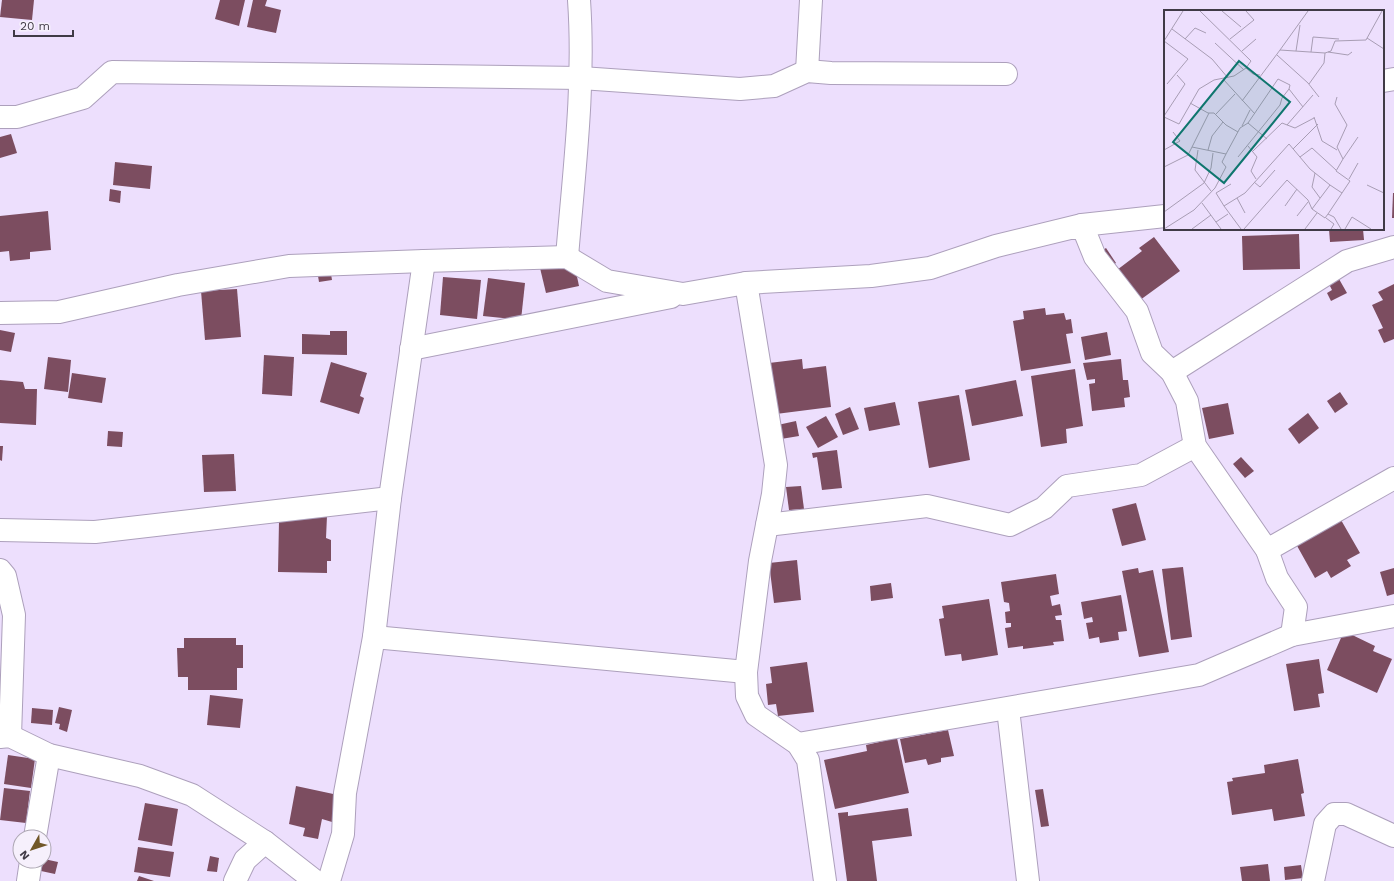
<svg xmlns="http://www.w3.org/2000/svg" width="1394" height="881" font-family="'Work Sans',sans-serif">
<rect width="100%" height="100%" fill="#eddffd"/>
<!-- building -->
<g fill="#7c4d60">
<polygon points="2,0 34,0 32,20 0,17"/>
<polygon points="220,0 245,0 239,26 215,19"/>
<polygon points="253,0 267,0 265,6 281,10 276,33 247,27"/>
<polygon points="11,134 17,153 0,158 0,137"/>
<polygon points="115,162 152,166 150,189 113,185"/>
<polygon points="110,189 121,191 120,203 109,201"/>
<polygon points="1393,193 1394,193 1394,218 1392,218"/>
<polygon points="48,211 51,250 30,252 30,259 10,261 9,251 0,252 0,216"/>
<polygon points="1329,229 1363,229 1364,240 1330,242"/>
<polygon points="1299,234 1300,269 1243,270 1242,236"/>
<polygon points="1154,237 1180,271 1136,303 1113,273 1142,251 1139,248"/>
<polygon points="1106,248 1116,263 1107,269 1097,254"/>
<polygon points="575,267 579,286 546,293 540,268"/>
<polygon points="330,268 332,280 319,282 317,270"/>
<polygon points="443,277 481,280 477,319 440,315"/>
<polygon points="488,278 525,283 521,320 483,316"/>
<polygon points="1339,279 1347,293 1331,301 1327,293 1332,290 1329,284"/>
<polygon points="1394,284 1394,339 1384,343 1378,330 1383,328 1372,305 1383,300 1378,292"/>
<polygon points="237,289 241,337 205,340 201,291"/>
<polygon points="1045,308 1046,315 1064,313 1066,320 1071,319 1073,333 1066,334 1071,363 1021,371 1013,321 1024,319 1023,311"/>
<polygon points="0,330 15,333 11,352 0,350"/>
<polygon points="330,331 347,331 347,355 302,354 302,334 330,335"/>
<polygon points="1107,332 1111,355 1085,360 1081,337"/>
<polygon points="264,355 294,357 292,396 262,394"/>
<polygon points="48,357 71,360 68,392 44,389"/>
<polygon points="802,359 803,369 826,366 831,407 776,414 769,363"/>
<polygon points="1121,359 1123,380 1128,380 1130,397 1124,398 1125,407 1092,411 1089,384 1095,383 1095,379 1087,380 1083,363"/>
<polygon points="331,362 367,373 360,396 364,398 359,414 320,402"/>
<polygon points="1075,369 1083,426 1066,429 1067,443 1041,447 1031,376"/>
<polygon points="72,373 106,378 102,403 68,398"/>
<polygon points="0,380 23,382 25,389 37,389 36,425 0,423"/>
<polygon points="1016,380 1023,416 972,426 965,390"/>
<polygon points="1340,392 1348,404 1335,413 1327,401"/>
<polygon points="959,395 970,460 929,468 918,402"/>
<polygon points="895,402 900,425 869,431 864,408"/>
<polygon points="1228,403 1234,434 1209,439 1202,408"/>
<polygon points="850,407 859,429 843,435 835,414"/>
<polygon points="1308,413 1319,428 1299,444 1288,429"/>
<polygon points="826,416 838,437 818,448 806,427"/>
<polygon points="796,421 799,436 775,440 773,426"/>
<polygon points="108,431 123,432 122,447 107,446"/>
<polygon points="0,446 3,446 2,461 0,460"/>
<polygon points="837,450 842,488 822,490 817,457 813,458 812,453"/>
<polygon points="234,454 236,491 204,492 202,455"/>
<polygon points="1241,457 1254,471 1245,478 1233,464"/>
<polygon points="801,486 804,509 789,510 786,487"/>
<polygon points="1136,503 1146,540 1122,546 1112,509"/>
<polygon points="1337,513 1360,553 1347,560 1351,566 1331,578 1327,571 1315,578 1296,544"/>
<polygon points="289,515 327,516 326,538 331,540 331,561 327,561 327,573 278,572 279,521 289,521"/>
<polygon points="797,560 801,600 774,603 769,563"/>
<polygon points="1183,567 1192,637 1171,640 1162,569"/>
<polygon points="1138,568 1139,573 1153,570 1169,652 1139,657 1122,571"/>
<polygon points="1394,568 1394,594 1387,596 1380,572"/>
<polygon points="1056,574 1059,594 1050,596 1052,606 1060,604 1062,615 1055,616 1056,620 1061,620 1064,641 1053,642 1054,645 1023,649 1023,646 1008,648 1005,628 1011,627 1011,623 1006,623 1005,612 1010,611 1009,603 1004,602 1001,582"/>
<polygon points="891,583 893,598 871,601 870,586"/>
<polygon points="1121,595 1127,631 1118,632 1119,640 1100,643 1099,637 1089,639 1086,623 1093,622 1092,617 1084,619 1081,602"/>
<polygon points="989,599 998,655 962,661 961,654 945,656 939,619 944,618 942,606"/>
<polygon points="1344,631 1375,646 1373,651 1392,659 1377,693 1327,670"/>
<polygon points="184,638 236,638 236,645 243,645 243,668 237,668 237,690 188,690 188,677 178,677 177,648 184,648"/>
<polygon points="1319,659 1324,693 1318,694 1320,707 1294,711 1286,664"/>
<polygon points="807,662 814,712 778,716 776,704 768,705 766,684 772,683 770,667"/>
<polygon points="210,695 243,699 240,728 207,725"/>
<polygon points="59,707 72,710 67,732 59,729 60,724 55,723"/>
<polygon points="32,708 53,710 52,725 31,723"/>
<polygon points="948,730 954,756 941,758 941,762 928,765 926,759 905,763 900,739"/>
<polygon points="897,738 909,793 835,809 824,760 867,751 866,745"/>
<polygon points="8,755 35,759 31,788 4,784"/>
<polygon points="1298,759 1304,793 1301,794 1305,816 1274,821 1272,809 1232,815 1227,782 1233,781 1232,778 1265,773 1264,765"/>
<polygon points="296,786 338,795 332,822 322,819 318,839 303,836 305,828 289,824"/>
<polygon points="4,788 30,791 26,823 0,820"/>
<polygon points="1043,789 1049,826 1041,827 1035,790"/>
<polygon points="145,803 178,809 172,846 138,840"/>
<polygon points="908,808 912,836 872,841 877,881 847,881 838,813 848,812 848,816"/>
<polygon points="138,847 174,852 170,877 134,872"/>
<polygon points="210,856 219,858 217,872 207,871"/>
<polygon points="44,859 58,862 55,874 41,871"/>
<polygon points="1268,864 1270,881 1242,881 1240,867"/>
<polygon points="1301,865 1303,878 1285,880 1284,867"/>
<polygon points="139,876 154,881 137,881"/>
</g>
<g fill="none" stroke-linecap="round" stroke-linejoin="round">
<defs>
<g id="minor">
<polyline points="807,71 811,0"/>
<polyline points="1383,81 1394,79"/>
<polyline points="0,117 17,117 83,98 112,72 581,78 740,89 774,86 807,71 831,73 1006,74"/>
<polyline points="1082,225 1165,216"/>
<path d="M567,257C574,171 585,86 579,0"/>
<polyline points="746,283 776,465 773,494 760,561 746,672 747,696 756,715 798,744 808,760 825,881"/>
<polyline points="0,313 59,312 178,285 289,266 424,261 567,257 607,281 683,294 746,283 871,276 930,268 996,246 1082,225 1095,257 1137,311 1152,353 1172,372 1187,401 1195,446 1267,550 1277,578 1296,607 1292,635"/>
<polyline points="411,349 671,297"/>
<polyline points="1172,372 1347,261 1394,247"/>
<polyline points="767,525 927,506 1010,525 1044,508 1067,486 1141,475 1195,446"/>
<polyline points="0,530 95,532 390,498"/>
<polyline points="1267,550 1394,478"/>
<polyline points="0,570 5,576 14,615 10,736"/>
<polyline points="374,637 746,672"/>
<polyline points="1008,709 1028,881"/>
<polyline points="0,737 10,736 49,755 140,776 192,795 265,842 315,881"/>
<polyline points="798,744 1199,675 1292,635 1394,616"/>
<polyline points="35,837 49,755"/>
<polyline points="28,881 31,861"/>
<polyline points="235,881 245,860 265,842"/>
<polyline points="329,881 343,834 345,793 374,637 390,498 424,261"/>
<polyline points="1313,881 1325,824 1334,814 1346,814 1394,836"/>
</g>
</defs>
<!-- minor casing -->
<use href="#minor" stroke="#ada0bc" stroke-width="24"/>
<!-- minor -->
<use href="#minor" stroke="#fff" stroke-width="22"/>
</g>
<!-- overview -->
<g transform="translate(1164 10)">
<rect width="220" height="220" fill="#eddffd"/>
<path fill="none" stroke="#a89db4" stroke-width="1" d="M58,1L77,17M8,19L48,49L64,68M203,28L220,39M21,29L31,18L42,23M66,29L90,10L82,1M0,31L24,49L3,74M0,31L19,1M51,33L80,60M116,40L144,1M78,41L92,29M132,41L136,15M147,42L149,27L175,29M164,42L184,45L188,42M113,45L144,73L155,87M82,58L89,64L96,65M59,69L91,104M145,74L160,53L161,43M78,91L116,40L161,43L167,41L171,31L202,30L218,1M26,93L44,103H50L62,115L74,122M52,104L71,84M0,106L21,74L13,65M0,107L15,114L35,79L50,70L70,66L82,58L87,51L36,1M150,107L158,131L173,140M84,113L103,129M123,115L149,85M78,116L86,100M84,136L93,147L87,161L92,169M28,137L62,144L76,118L84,113L114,69L126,75L125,79L139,97M129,139L154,114M0,140L16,131L9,122M34,140L31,160L47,181M44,140L48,126L59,112M89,141L118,113L131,118L150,108M74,147L116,95L118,88L125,79M136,147L148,138L172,160M179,149L194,127M0,157L24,145L45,103M151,163L148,177L156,188M185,169L194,153M90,172L96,177L111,160M166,175L178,183L186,171L172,161L179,149L173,137L183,115L171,94L173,87M203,175L220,183M73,188L81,203M38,193L57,219M60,196L52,183L67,174M121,196L133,179M0,202L40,173L47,158L49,143M164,204L178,183M133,206L144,192M162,208L170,214L167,219M52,212L64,204M0,219L30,200L51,178L62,157L58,152L62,144M28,219L47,205M77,219L60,196L81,183L125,134L146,159L166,175L148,199M80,219L123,170L144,190L148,199L161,208L164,204L170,207L177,219M141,219L153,203M181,219L188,207L207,219"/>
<path fill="#0f766e" fill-opacity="0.15" stroke="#0f766e" stroke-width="2" d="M75,51L126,92L60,173L9,132Z"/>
<rect width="220" height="220" fill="none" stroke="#403a46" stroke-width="2"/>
</g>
<!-- north arrow -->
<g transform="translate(32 849) rotate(231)"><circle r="19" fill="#f6f0fc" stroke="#ada7b3"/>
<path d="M0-3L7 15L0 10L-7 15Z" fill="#715728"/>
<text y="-6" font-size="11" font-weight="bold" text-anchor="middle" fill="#403a46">N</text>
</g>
<!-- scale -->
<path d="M14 30v6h59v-6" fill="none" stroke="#403a46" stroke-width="2"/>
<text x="20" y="30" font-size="12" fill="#403a46" stroke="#f6f0fc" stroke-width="3" paint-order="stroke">20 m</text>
</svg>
